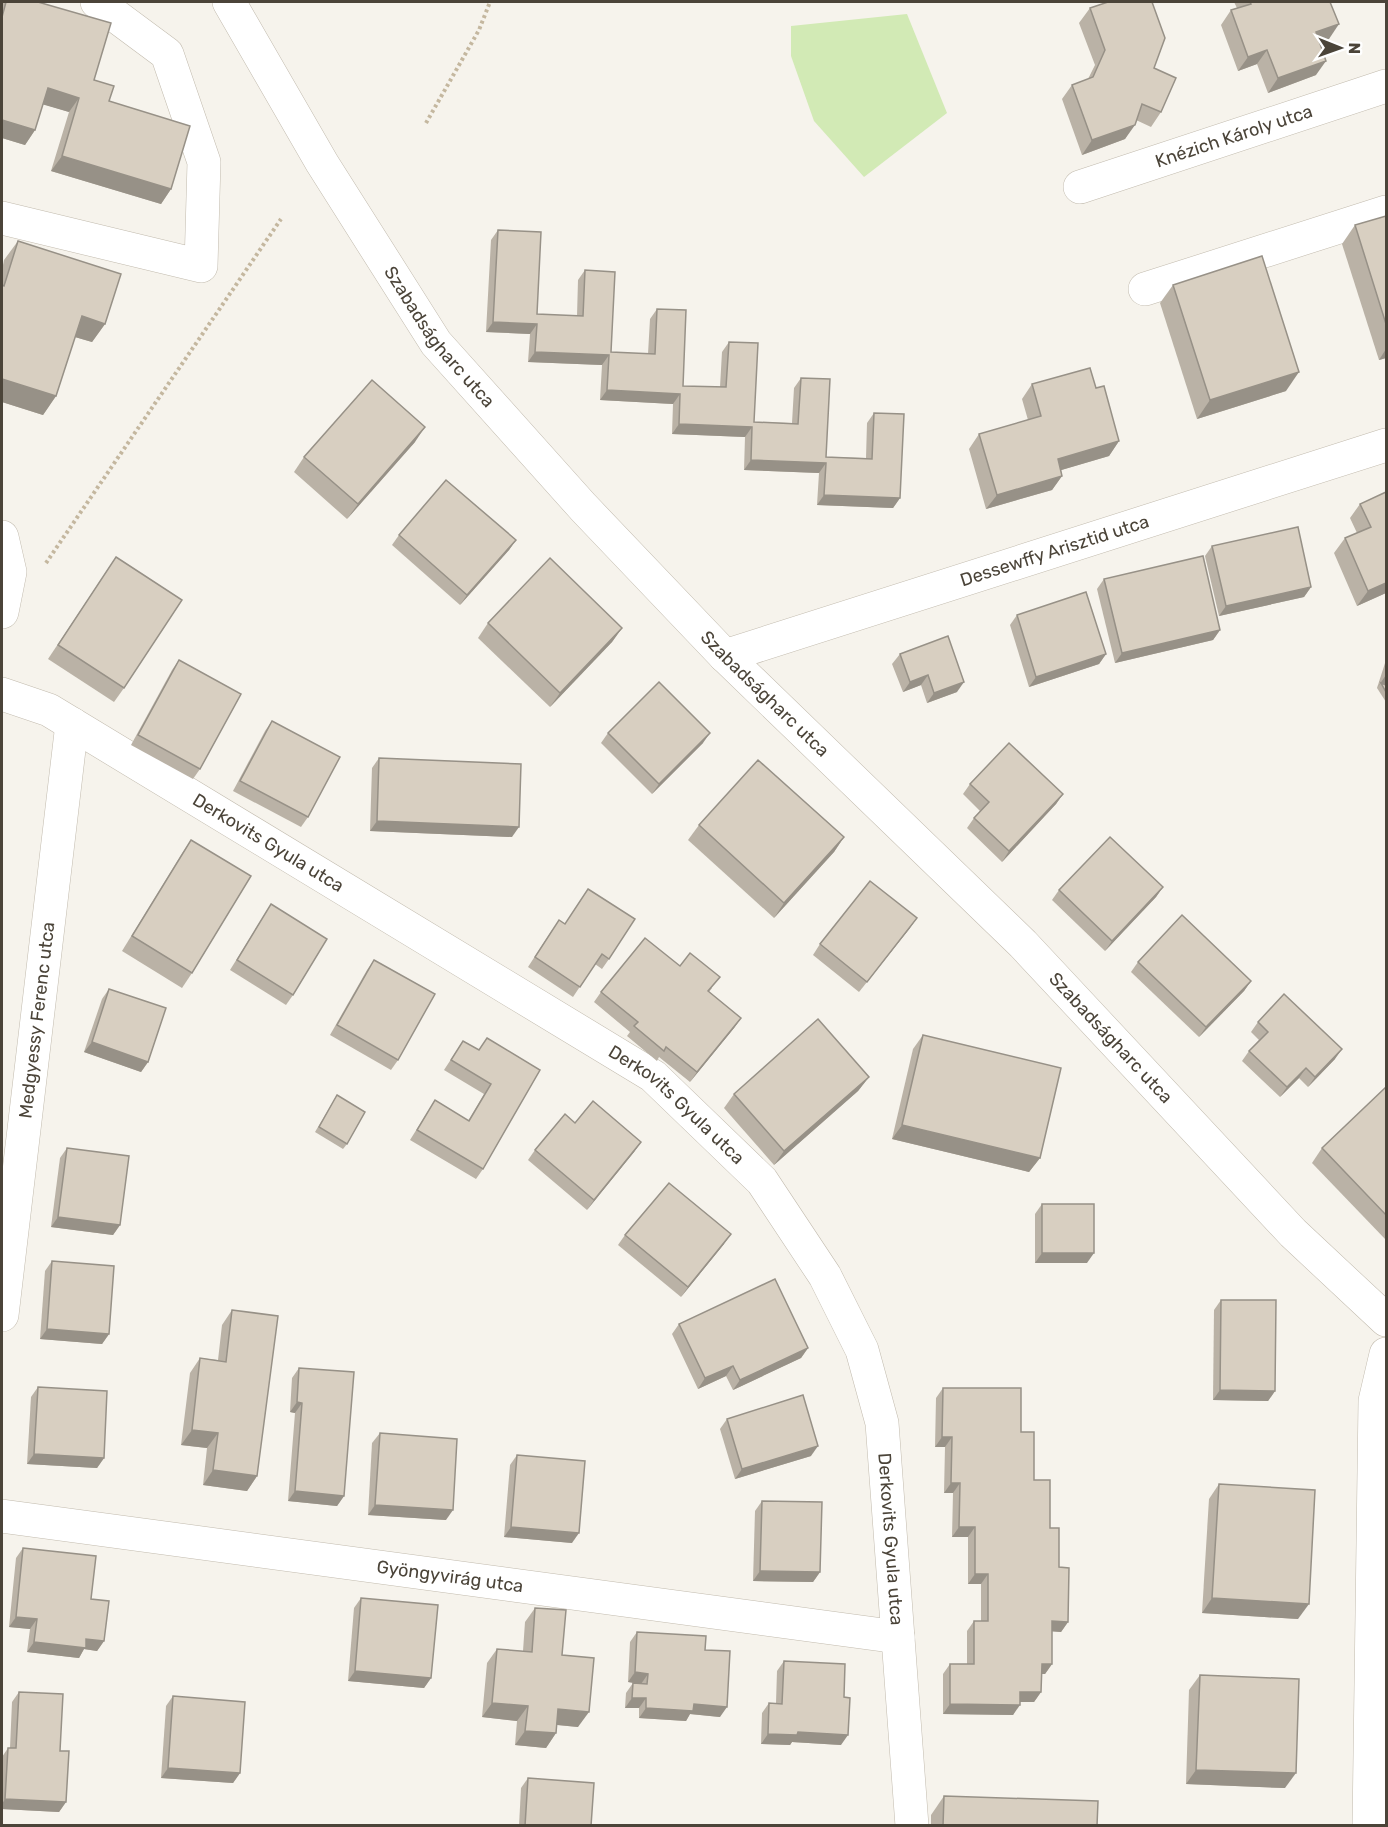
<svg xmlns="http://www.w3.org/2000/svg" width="1388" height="1827" font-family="Rubik,sans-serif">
<rect width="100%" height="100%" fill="#f6f3ec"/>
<!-- green -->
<polygon fill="#d2eab5" points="907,14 947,113 864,177 814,121 791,56 791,26"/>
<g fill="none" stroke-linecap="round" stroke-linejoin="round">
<defs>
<g id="minor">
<path id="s1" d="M229,2L322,163L436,343L583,507L725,656L1023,944L1293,1233L1386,1320"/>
<path id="s2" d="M1080,187L1386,86"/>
<polyline points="2,218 201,266 204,162 167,54 97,2"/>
<polyline points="1145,289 1386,212"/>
<polyline points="2,537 10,572 2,612"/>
<path id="s3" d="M725,656L1386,445"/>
<path id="s4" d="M2,694L49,710L653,1076L762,1181L825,1276L862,1350L882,1423L912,1826"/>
<path id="s5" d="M2,1315L72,724"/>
<path id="s6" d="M2,1516L898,1637"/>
<polyline points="1369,1826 1375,1401 1386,1354"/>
</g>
</defs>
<!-- minor casing -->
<use href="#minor" stroke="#c2bbae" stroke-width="34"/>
<!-- path -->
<g stroke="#c4b79f" stroke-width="4" stroke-dasharray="3 3" stroke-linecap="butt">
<polyline points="426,123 479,30 490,2"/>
<polyline points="46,563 281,219"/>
</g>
<!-- minor -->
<use href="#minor" stroke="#fff" stroke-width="33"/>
</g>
<!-- wall -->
<g fill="#bab2a6">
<polygon points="2,2 38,2 171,189 161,204 51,171 69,112 43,104 35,130 25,145 2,138"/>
<polygon points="1234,2 1330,2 1329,39 1320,42 1316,75 1268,93 1257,64 1238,71 1221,25 1231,10 1237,8"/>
<polygon points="1090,8 1154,68 1161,112 1151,127 1136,120 1125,139 1082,155 1062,99 1072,85 1088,79 1095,65 1079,23"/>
<polygon points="1386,216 1386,358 1379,360 1342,244 1355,225"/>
<polygon points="498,230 537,314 577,316 578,280 585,270 611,352 648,354 650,319 657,309 683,386 720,387 722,352 729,342 754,422 792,423 794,388 801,378 826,457 866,458 867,423 874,413 900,498 893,508 817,505 819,473 744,470 745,437 672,434 673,404 600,400 602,365 528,362 530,334 486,332 491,240"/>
<polygon points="18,241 105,324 92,342 75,337 56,396 43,415 2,402 2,270 4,260"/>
<polygon points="1173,285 1286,391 1197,419 1160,303"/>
<polygon points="1032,384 1096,388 1119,441 1109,456 1061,470 1062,476 1052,490 986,509 969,449 979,434 1028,420 1022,399"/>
<polygon points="415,442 347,519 294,472 304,457"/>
<polygon points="1386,492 1386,593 1357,606 1334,553 1345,538 1357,533 1350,518 1360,504"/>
<polygon points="399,535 516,540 509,550 460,605 392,545"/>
<polygon points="1212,546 1311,587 1304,597 1219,616 1205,556"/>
<polygon points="116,557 124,688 114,702 48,659"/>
<polygon points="1104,579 1220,630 1213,640 1115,663 1097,589"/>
<polygon points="1017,615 1106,654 1099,664 1029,687 1010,625"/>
<polygon points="488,623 622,628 612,642 550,707 478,638"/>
<polygon points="900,654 957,692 927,703 921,685 903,692 892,664"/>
<polygon points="179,660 200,769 193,779 131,745 172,670"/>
<polygon points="1386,660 1386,702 1377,688"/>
<polygon points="272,721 308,817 301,827 233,791 265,731"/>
<polygon points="608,733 703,743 652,794 601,743"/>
<polygon points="379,758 512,837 370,831 372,768"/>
<polygon points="970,784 1063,794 1056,804 1002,862 967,828 974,818 980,811 963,794"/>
<polygon points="699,825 844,837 834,852 774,918 688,840"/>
<polygon points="191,840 192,973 182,988 122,951 181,855"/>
<polygon points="1163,887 1156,897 1105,951 1052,900 1059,890"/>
<polygon points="588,889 609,959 602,969 595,964 573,997 528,967 552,930 565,924"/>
<polygon points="271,904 293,995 286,1005 230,970"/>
<polygon points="910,928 859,992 813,955 820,944"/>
<polygon points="374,960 398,1060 391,1070 330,1035 367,970"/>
<polygon points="1138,962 1251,981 1244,991 1199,1037 1131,972"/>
<polygon points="680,966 712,988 709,992 741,1018 734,1028 690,1082 659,1057 657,1061 627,1036 630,1032 594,1002 601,992"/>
<polygon points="109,989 148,1062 141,1072 84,1052 102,999"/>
<polygon points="1258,1022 1335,1059 1308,1087 1299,1078 1280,1097 1242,1061 1249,1051 1259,1040 1251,1032"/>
<polygon points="923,1035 1040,1158 1029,1172 892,1139 913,1049"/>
<polygon points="487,1038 540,1070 483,1169 476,1179 410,1140 435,1100 468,1121 484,1094 444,1070 463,1041 479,1050"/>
<polygon points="869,1077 858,1091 774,1165 724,1108 734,1094"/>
<polygon points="1386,1088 1386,1240 1312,1163 1322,1148"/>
<polygon points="337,1095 347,1144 343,1149 315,1132"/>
<polygon points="575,1123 641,1142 634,1152 587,1210 528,1160 535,1150"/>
<polygon points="67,1148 120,1225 113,1235 51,1227 60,1158"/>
<polygon points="1042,1204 1087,1263 1035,1263 1035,1214"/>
<polygon points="625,1235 724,1244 681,1297 618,1245"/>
<polygon points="52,1261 109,1334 102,1344 40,1339 45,1271"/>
<polygon points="1221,1300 1275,1391 1268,1401 1213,1400 1214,1310"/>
<polygon points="232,1310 257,1476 247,1491 203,1485 207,1448 181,1445 190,1373 200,1358 218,1360 222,1325"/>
<polygon points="679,1324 808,1348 801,1358 733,1390 726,1376 698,1389 672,1334"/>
<polygon points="299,1368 344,1496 337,1506 288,1501 295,1413 290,1412 292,1378"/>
<polygon points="38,1387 104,1458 97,1468 27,1464 31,1397"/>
<polygon points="943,1388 1021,1432 1034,1480 1050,1528 1059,1567 1068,1622 1061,1632 1052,1631 1052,1664 1045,1674 1041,1674 1041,1692 1034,1702 1020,1702 1013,1715 943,1714 943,1674 950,1664 967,1664 967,1631 974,1621 981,1621 981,1584 968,1584 968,1537 952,1537 953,1493 944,1493 945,1447 935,1447 936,1398"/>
<polygon points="727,1419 811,1456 735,1479 720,1429"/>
<polygon points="380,1433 446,1520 368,1515 372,1443"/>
<polygon points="517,1455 572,1543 504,1537 510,1465"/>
<polygon points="1219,1484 1298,1619 1202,1613 1209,1499"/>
<polygon points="762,1501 820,1572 813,1582 753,1581 755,1511"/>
<polygon points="23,1548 91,1599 104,1641 97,1651 84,1649 79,1658 27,1652 30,1629 9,1627 16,1558"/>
<polygon points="361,1598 431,1678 424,1688 348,1681 354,1608"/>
<polygon points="535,1608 562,1655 578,1727 557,1725 556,1733 546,1748 515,1745 517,1721 482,1717 487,1663 497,1649 523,1651 525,1622"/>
<polygon points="637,1632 705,1650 720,1717 690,1714 686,1721 639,1718 639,1708 625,1708 626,1693 633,1683 641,1684 628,1682 630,1642"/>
<polygon points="784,1661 841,1745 792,1742 790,1745 761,1744 762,1713 769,1703 776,1703 777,1671"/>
<polygon points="1200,1675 1285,1788 1186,1784 1189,1690"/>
<polygon points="19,1692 66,1802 59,1812 2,1809 2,1757 8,1748 10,1748 12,1702"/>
<polygon points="173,1696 240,1773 233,1783 161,1778 166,1706"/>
<polygon points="528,1778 591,1826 519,1826 521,1788"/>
<polygon points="944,1796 1097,1826 931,1826 931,1815"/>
</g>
<!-- shaded-wall -->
<g fill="#979187">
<polygon points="1339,24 1329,39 1306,47 1316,32"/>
<polygon points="1267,50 1257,64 1238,71 1248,57"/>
<polygon points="1326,61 1316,75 1268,93 1278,78"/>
<polygon points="48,88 79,98 69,112 38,103"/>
<polygon points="2,120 35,130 25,145 2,138"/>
<polygon points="1135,125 1125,139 1082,155 1092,140"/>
<polygon points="62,156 171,189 161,204 51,171"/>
<polygon points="82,316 105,324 92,342 68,335"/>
<polygon points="493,322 537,324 530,334 486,332"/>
<polygon points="1386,349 1386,358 1379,360"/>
<polygon points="535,352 609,355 602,365 528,362"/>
<polygon points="1299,372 1286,391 1197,419 1210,400"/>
<polygon points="2,379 56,396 43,415 2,402"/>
<polygon points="607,390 680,394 673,404 600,400"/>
<polygon points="679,424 752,427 745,437 672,434"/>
<polygon points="425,427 415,442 347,519 358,504"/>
<polygon points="1119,441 1109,456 1048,474 1058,459"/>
<polygon points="751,460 826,463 819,473 744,470"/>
<polygon points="1062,476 1052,490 986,509 997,495"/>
<polygon points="824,495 900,498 893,508 817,505"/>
<polygon points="516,540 509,550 460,605 467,595"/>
<polygon points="1386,583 1386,593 1357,606 1368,591"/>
<polygon points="1311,587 1304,597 1219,616 1226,606"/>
<polygon points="622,628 612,642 550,707 560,693"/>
<polygon points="1220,630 1213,640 1115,663 1122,653"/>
<polygon points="1106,654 1099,664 1029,687 1036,677"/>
<polygon points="928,675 921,685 903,692 910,682"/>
<polygon points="1386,675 1386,692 1381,683 1377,688"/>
<polygon points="964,682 957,692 927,703 934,693"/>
<polygon points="710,733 703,743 652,794 659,784"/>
<polygon points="1063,794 1056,804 1002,862 1009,851"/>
<polygon points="377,821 519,827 512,837 370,831"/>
<polygon points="844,837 834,852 774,918 784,903"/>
<polygon points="1163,887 1156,897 1105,951 1112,941"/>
<polygon points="917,918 910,928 859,992 867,982"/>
<polygon points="1251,981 1244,991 1199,1037 1206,1027"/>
<polygon points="741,1018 734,1028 690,1082 697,1072"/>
<polygon points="92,1042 148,1062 141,1072 84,1052"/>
<polygon points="1342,1049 1335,1059 1308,1087 1315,1077"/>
<polygon points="1306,1068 1299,1078 1280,1097 1287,1087"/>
<polygon points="869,1077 858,1091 774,1165 784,1151"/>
<polygon points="902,1125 1040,1158 1029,1172 892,1139"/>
<polygon points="641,1142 634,1152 587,1210 594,1200"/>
<polygon points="58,1217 120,1225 113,1235 51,1227"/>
<polygon points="731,1234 724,1244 681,1297 688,1287"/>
<polygon points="1042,1253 1094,1253 1087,1263 1035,1263"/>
<polygon points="47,1329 109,1334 102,1344 40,1339"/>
<polygon points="808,1348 801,1358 733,1390 740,1380"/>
<polygon points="733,1366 726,1376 698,1389 705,1378"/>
<polygon points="1220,1390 1275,1391 1268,1401 1213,1400"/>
<polygon points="297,1402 302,1403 295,1413 290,1412"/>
<polygon points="192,1430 218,1433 207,1448 181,1445"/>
<polygon points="942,1437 952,1437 945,1447 935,1447"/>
<polygon points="818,1446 811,1456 735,1479 742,1469"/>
<polygon points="34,1454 104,1458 97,1468 27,1464"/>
<polygon points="213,1470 257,1476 247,1491 203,1485"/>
<polygon points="951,1483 960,1483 953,1493 944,1493"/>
<polygon points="295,1491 344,1496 337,1506 288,1501"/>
<polygon points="375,1505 453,1510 446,1520 368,1515"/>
<polygon points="511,1527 579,1533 572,1543 504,1537"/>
<polygon points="959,1527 975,1527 968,1537 952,1537"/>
<polygon points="760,1571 820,1572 813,1582 753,1581"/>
<polygon points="975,1574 988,1574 981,1584 968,1584"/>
<polygon points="1212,1598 1309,1604 1298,1619 1202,1613"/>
<polygon points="16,1617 37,1619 30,1629 9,1627"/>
<polygon points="1052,1621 1068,1622 1061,1632 1045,1631"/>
<polygon points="86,1639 104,1641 97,1651 84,1649 79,1658 27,1652 34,1642"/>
<polygon points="1042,1664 1052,1664 1045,1674 1035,1674"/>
<polygon points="355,1671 431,1678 424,1688 348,1681"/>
<polygon points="635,1672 648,1674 641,1684 628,1682"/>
<polygon points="1020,1692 1041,1692 1034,1702 1013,1702"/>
<polygon points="632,1698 646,1698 639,1708 625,1708"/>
<polygon points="492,1703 528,1706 517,1721 482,1717"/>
<polygon points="694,1704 727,1707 720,1717 690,1714 686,1721 639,1718 646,1708"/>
<polygon points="950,1704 1020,1705 1013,1715 943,1714"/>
<polygon points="558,1709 589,1712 578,1727 548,1724"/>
<polygon points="525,1731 556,1733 546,1748 515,1745"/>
<polygon points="798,1732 848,1735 841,1745 792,1742 790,1745 761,1744 768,1734"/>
<polygon points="168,1768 240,1773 233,1783 161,1778"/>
<polygon points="1196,1770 1296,1773 1285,1788 1186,1784"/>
<polygon points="5,1799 66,1802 59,1812 2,1809 2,1804"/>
</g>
<!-- building -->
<g fill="#d8cfc1" stroke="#979187" stroke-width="1.5">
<polygon points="6,2 38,2 111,23 94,80 114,86 109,101 190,126 171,189 62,156 79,98 48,88 35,130 2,120 2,17"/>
<polygon points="1108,2 1152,2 1165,38 1154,68 1176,78 1161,112 1142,104 1135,125 1092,140 1072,85 1093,77 1105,50 1090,8"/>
<polygon points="1250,2 1330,2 1339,24 1316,32 1326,61 1278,78 1267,50 1248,57 1231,10 1251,4"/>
<polygon points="1386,216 1386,324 1355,225"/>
<polygon points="498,230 541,232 537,314 583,316 585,270 615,272 611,352 655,354 657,309 686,310 683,386 726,387 729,342 758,343 754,422 798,424 801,378 830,379 826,457 872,459 874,413 904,414 900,498 824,495 826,463 751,460 752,427 679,424 680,394 607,390 609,355 535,352 537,324 493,322"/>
<polygon points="18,241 121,274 105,324 82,316 56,396 2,379 2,285 4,286"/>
<polygon points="1262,256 1299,372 1210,400 1173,285"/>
<polygon points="1090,368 1096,388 1104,386 1119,441 1058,459 1062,476 997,495 979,434 1041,416 1032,384"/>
<polygon points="372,380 425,427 358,504 304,457"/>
<polygon points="446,480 516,540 467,595 399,535"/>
<polygon points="1386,492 1386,583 1368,591 1345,538 1371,527 1360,504"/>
<polygon points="1298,527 1311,587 1226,606 1212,546"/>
<polygon points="1203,556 1220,630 1122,653 1104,579"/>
<polygon points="116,557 182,600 124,688 58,645"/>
<polygon points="550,558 622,628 560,693 488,623"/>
<polygon points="1086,592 1106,654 1036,677 1017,615"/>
<polygon points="948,636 964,682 934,693 928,675 910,682 900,654"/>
<polygon points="179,660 241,694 200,769 138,735"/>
<polygon points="659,682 710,733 659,784 608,733"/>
<polygon points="1381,683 1386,685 1386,692"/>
<polygon points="272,721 340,757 308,817 240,781"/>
<polygon points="1009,743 1063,794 1009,851 974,818 989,802 970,784"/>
<polygon points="379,758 521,764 519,827 377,821"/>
<polygon points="758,760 844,837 784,903 699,825"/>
<polygon points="1110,837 1163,887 1112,941 1059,890"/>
<polygon points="191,840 251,876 192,973 132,936"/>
<polygon points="870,881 917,918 867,982 820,944"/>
<polygon points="588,889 635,919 609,959 602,954 580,987 535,957 559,920 565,924"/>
<polygon points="271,904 327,939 293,995 237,960"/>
<polygon points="1182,915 1251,981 1206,1027 1138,962"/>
<polygon points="645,938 680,966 690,953 720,977 708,991 741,1018 697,1072 666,1047 664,1051 634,1026 638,1022 601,992"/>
<polygon points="374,960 435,994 398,1060 337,1025"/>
<polygon points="109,989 166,1008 148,1062 92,1042"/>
<polygon points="1284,994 1342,1049 1315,1077 1306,1068 1287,1087 1249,1051 1268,1032 1258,1022"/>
<polygon points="818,1019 869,1077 784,1151 734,1094"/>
<polygon points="923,1035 1061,1068 1040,1158 902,1125"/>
<polygon points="487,1038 540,1070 483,1169 417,1130 435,1100 469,1121 491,1084 451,1060 463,1041 479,1050"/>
<polygon points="1386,1087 1386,1215 1322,1148"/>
<polygon points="337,1095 365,1112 347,1144 319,1127"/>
<polygon points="593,1101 641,1142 594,1200 535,1150 565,1114 575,1123"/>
<polygon points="67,1148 129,1156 120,1225 58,1217"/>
<polygon points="669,1183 731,1234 688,1287 625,1235"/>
<rect x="1042" y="1204" width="52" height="49"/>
<polygon points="52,1261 114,1266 109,1334 47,1329"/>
<polygon points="775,1279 808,1348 740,1380 733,1366 705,1378 679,1324"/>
<polygon points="1221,1300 1276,1300 1275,1391 1220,1390"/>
<polygon points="232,1310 278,1316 257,1476 213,1470 218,1433 192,1430 200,1358 226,1362"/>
<polygon points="299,1368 354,1372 344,1496 295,1491 302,1403 297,1402"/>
<polygon points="38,1387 107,1391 104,1458 34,1454"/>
<polygon points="943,1388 1021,1388 1021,1432 1034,1432 1034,1480 1050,1480 1050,1528 1059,1528 1059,1567 1069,1568 1068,1622 1052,1621 1052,1664 1042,1664 1041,1692 1020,1692 1020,1705 950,1704 950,1664 974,1664 974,1621 988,1621 988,1574 975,1574 975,1527 959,1527 960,1483 951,1483 952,1437 942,1437"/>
<polygon points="803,1395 818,1446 742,1469 727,1419"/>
<polygon points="380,1433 457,1439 453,1510 375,1505"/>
<polygon points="517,1455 585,1461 579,1533 511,1527"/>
<polygon points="1219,1484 1315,1490 1309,1604 1212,1598"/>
<polygon points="762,1501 822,1502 820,1572 760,1571"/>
<polygon points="23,1548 96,1556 91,1599 109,1601 104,1641 86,1639 86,1648 34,1642 37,1619 16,1617"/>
<polygon points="361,1598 438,1605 431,1678 355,1671"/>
<polygon points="535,1608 566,1610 562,1655 594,1658 589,1712 558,1709 556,1733 525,1731 528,1706 492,1703 497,1649 532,1652"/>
<polygon points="637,1632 706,1636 705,1650 730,1651 727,1707 694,1704 693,1711 646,1708 646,1698 632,1698 633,1683 647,1684 648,1674 635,1672"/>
<polygon points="784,1661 845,1664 844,1697 850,1698 848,1735 798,1732 797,1735 768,1734 769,1703 782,1704"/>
<polygon points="1200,1675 1299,1679 1296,1773 1196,1770"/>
<polygon points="19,1692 63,1694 60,1751 69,1751 66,1802 5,1799 8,1748 16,1748"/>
<polygon points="173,1696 245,1702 240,1773 168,1768"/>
<polygon points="528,1778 594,1783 591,1826 525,1826"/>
<polygon points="944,1796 1098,1801 1097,1826 943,1826"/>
</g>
<g text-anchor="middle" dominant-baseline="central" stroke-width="5" stroke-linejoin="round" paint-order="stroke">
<!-- street labels -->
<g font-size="18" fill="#4b4439" stroke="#fff">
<text stroke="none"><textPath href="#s2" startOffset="162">Knézich Károly utca</textPath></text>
<text stroke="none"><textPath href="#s1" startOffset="396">Szabadságharc utca</textPath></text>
<text stroke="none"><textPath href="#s3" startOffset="346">Dessewffy Arisztid utca</textPath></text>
<text stroke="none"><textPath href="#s1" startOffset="880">Szabadságharc utca</textPath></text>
<text stroke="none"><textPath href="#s4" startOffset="306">Derkovits Gyula utca</textPath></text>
<text stroke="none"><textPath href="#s5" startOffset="297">Medgyessy Ferenc utca</textPath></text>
<text stroke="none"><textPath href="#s1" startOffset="1368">Szabadságharc utca</textPath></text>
<text stroke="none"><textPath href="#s4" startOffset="792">Derkovits Gyula utca</textPath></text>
<text stroke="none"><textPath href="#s4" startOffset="1296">Derkovits Gyula utca</textPath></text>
<text stroke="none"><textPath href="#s6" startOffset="452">Gyöngyvirág utca</textPath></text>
</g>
</g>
<!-- border -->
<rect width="1388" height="1827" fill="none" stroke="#4b4439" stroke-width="6"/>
<!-- north arrow -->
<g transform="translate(1340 48) rotate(91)" stroke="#ffffff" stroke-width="4.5" paint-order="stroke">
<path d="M0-4.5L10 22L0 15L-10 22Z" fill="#4b4439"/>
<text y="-9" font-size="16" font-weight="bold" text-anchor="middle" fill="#4b4439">N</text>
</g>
</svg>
